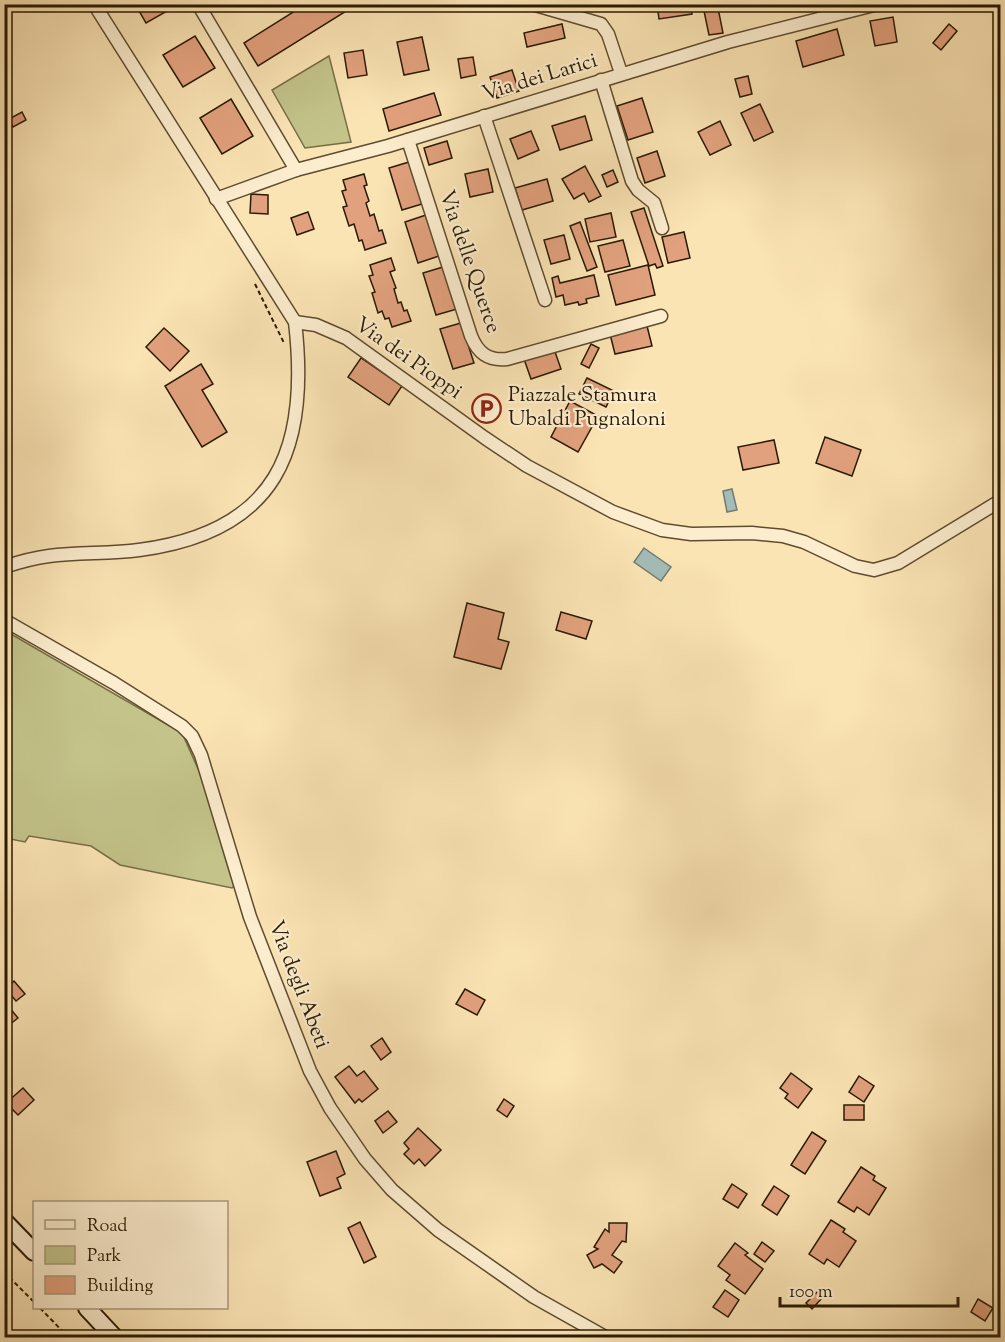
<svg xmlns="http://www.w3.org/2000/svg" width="1005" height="1342" font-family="'Sorts Mill Goudy',serif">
<rect width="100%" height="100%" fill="#fbe4b4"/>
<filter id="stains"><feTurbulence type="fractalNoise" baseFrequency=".00333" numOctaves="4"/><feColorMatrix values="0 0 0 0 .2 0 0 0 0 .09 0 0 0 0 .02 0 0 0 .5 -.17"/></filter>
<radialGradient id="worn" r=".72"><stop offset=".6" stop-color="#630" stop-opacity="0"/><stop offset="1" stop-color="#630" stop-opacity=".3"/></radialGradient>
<!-- green -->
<g fill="#c3c38a" stroke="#766e46" stroke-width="1.5">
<polygon points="329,56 351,142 305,148 272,90"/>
<polygon points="4,630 182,733 199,771 236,884 232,888 120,865 91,846 29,836 25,842 5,838"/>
</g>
<!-- water -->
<g fill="#a3bcb8" stroke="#737b6f" stroke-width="1.5">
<polygon points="732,489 737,510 727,512 723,491"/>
<polygon points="644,548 671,567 661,581 634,562"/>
</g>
<!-- building -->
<g fill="#e2a17e" stroke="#2a1a02" stroke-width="1.5">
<polygon points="135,4 175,4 176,6 146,23"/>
<polygon points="306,4 356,5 258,66 244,43"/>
<polygon points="657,4 691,4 692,14 659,19"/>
<polygon points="718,8 723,33 709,35 704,11"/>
<polygon points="893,17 897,42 875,46 870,21"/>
<polygon points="562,24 565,38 527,47 524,33"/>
<polygon points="949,24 957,31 941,50 933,43"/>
<polygon points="837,29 844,55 803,67 796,41"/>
<polygon points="195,36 215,68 183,87 163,55"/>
<polygon points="422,37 429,70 404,75 397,42"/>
<polygon points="363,50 367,75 348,78 344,53"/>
<polygon points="473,57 476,75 461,78 458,59"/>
<polygon points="512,70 519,91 497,98 490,77"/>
<polygon points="748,76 752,94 740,97 735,79"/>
<polygon points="434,93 441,115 389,131 383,109"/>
<polygon points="642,98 653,132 628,140 617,106"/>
<polygon points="231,99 253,136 222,154 200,118"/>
<polygon points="760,104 773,132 754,141 741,113"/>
<polygon points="22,112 26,120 13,127 9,119"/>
<polygon points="585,116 592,140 560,150 552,126"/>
<polygon points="720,121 731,145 710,155 698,132"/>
<polygon points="531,131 539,150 518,159 510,139"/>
<polygon points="447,141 452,158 429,165 424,148"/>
<polygon points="657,151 665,176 645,183 637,158"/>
<polygon points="409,162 422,204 402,210 389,168"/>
<polygon points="585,166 601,196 589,202 584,193 574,199 562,179"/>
<polygon points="488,169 493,192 470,197 465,174"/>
<polygon points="613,170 618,182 607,187 602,175"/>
<polygon points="364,174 367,185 364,186 369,201 366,203 370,216 374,214 379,231 382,230 386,243 365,250 362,240 359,241 354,224 349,226 343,207 347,206 342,191 346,190 343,180"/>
<polygon points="547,179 553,201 522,210 515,188"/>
<polygon points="251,194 268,195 268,214 250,213"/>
<polygon points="644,208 663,266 657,268 655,264 649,266 631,212"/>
<polygon points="308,212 314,229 297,235 291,218"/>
<polygon points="611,213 616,237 590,242 585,219"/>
<polygon points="426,215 439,256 418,263 405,222"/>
<polygon points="580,222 597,267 587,271 570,226"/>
<polygon points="684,232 690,258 668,263 662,237"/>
<polygon points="564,235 570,259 551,264 544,240"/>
<polygon points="623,240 630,266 605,272 598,246"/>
<polygon points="391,258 395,270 390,272 396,288 394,289 398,303 401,302 404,311 407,310 411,321 392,327 389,318 385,319 382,311 378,313 372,293 375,292 369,276 373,275 370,265"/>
<polygon points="648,265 655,295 616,305 608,275"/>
<polygon points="443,267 457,309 436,315 423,273"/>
<polygon points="594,275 599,296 586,299 587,303 579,305 578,302 565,305 563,295 556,297 552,278 558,276 560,283"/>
<polygon points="461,323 474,363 453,369 440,329"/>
<polygon points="647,326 652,346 615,354 610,334"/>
<polygon points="164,328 189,351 170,371 146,347"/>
<polygon points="591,344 599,348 589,368 581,364"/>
<polygon points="554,349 561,369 531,379 524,359"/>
<polygon points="361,358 402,386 389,405 348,377"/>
<polygon points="201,364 213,384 202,390 227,432 202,447 165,386"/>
<polygon points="587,378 614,391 606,407 579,394"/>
<polygon points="570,401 598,416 578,452 551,437"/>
<polygon points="825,437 861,450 852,476 816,463"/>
<polygon points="774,440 779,463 743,470 738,447"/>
<polygon points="467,603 504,613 498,639 509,642 501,669 454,657"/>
<polygon points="561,612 592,621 586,639 556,630"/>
<polygon points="14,981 25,994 16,1001 6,989"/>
<polygon points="465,989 485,1000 477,1015 456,1004"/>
<polygon points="4,1001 18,1018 4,1029"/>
<polygon points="382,1038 391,1052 381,1060 371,1046"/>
<polygon points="349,1066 357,1076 364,1071 378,1089 362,1102 359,1099 355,1103 335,1077"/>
<polygon points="791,1073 812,1089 798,1108 785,1098 788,1094 780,1088"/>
<polygon points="859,1076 874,1086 864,1102 849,1092"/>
<polygon points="23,1088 34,1100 18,1115 6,1103"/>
<polygon points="504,1099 514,1106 507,1117 497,1110"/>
<rect x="844" y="1105" width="20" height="15"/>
<polygon points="388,1111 397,1122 383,1133 375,1121"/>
<polygon points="418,1128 441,1150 425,1166 419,1159 414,1164 404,1154 409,1149 404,1143"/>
<polygon points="812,1132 826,1141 805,1174 791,1165"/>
<polygon points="336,1151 345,1174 337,1178 341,1188 320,1196 307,1162"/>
<polygon points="861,1167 875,1176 873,1180 886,1188 869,1215 857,1207 854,1212 838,1202"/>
<polygon points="732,1184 747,1194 738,1208 723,1199"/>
<polygon points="774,1186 789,1196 777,1215 762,1205"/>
<polygon points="831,1220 845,1229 843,1232 856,1241 839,1267 827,1259 824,1264 809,1254"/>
<polygon points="360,1222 376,1257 364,1263 348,1228"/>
<polygon points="609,1223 627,1223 626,1242 622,1241 612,1255 622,1262 614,1273 602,1264 594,1268 587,1255 598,1249 594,1247 605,1229 609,1232"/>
<polygon points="762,1242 774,1251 765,1262 754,1254"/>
<polygon points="735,1243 748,1253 745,1255 763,1269 745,1294 726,1280 730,1275 718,1266"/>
<polygon points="725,1290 739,1300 728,1317 713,1307"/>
<polygon points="817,1292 822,1298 812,1309 806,1303"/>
<polygon points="978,1299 993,1308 985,1321 971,1312"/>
</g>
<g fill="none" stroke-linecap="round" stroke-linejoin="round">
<defs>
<g id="street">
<polyline points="198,4 296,170"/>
<polyline points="532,4 601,24 608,34 621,73"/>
<polyline points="601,80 632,181 638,190 654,203 662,228"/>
<polyline points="484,116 545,300"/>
<path d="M408,140L471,336C478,353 488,361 507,359L661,316"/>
<polyline points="216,199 296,170 388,146 728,42 878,4"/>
<polyline points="295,322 316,325 346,338 485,438 527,466 613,512 662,530 691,534 752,533 783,536 804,542 855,566 874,570 898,563 1000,501"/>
<path d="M4,567C19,562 33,558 49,556C79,552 109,554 139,550C277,532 310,450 295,322L94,4"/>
<polyline points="4,620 114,683 182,726 192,736 201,755 250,917 310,1071 330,1108 365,1159 392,1190 438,1230 534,1297 607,1338"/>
</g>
<g id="secondary">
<polyline points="4,1221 34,1252"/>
<polyline points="87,1308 115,1338"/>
</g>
</defs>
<!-- street casing -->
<use href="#street" stroke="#5e4c2e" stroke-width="15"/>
<!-- secondary casing -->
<use href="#secondary" stroke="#2a1a02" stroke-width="20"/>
<!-- path -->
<g stroke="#2a1a02" stroke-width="2" stroke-dasharray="4.5 3" stroke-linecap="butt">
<polyline points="255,284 284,343"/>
<polyline points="4,1272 34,1302"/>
<polyline points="40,1308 69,1338"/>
</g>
<!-- street -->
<use href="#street" stroke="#fcedce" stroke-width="12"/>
<!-- secondary -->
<use href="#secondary" stroke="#fcedce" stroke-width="16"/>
</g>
<!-- icons -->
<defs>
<symbol id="parking-ring" viewBox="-11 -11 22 22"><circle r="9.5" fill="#fcedce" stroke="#8f2418" stroke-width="1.5"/><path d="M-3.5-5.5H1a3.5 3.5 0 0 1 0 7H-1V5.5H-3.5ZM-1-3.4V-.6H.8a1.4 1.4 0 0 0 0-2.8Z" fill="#8f2418"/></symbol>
</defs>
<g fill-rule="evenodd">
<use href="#parking-ring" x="470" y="392" width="33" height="33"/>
</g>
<g text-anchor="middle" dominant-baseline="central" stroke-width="4.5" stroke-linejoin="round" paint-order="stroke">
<!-- street labels -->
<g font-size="21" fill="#2a1a02" stroke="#fcedce">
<text transform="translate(540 78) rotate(-17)">Via dei Larici</text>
<text transform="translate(469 262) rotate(71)">Via delle Querce</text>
<text transform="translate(408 359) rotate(35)">Via dei Pioppi</text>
<text transform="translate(298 985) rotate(69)">Via degli Abeti</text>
</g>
<!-- poi labels -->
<g font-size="21" fill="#2a1a02" stroke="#fcedce" text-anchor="start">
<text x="508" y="396">Piazzale Stamura<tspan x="508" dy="24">Ubaldi Pugnaloni</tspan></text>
</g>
</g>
<!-- margin -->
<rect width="1005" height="1342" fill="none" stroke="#fbe4b4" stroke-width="24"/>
<rect x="6" y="6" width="993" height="1330" fill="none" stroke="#2a1a02" stroke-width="3"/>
<rect x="12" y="12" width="981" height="1318" fill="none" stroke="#2a1a02" stroke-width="1.5"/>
<!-- legend -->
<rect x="33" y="1201" width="195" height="108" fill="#fcedce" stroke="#a8997c" stroke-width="1.5"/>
<rect x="45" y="1220" width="30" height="9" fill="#fcedce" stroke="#a8997c" stroke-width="1.5"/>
<text x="87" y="1231" font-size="18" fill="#2a1a02">Road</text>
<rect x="45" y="1246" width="30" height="18" fill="#c3c38a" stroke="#a8997c" stroke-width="1.5"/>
<text x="87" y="1261" font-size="18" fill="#2a1a02">Park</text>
<rect x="45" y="1276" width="30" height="18" fill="#e2a17e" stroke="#a8997c" stroke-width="1.5"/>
<text x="87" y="1291" font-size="18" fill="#2a1a02">Building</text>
<!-- scale -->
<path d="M780 1297v9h178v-9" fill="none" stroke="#2a1a02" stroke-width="3"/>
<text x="789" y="1297" font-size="18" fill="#2a1a02" stroke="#fcedce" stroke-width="4.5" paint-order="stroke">100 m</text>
<rect width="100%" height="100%" filter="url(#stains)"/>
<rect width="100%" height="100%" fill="url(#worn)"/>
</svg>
